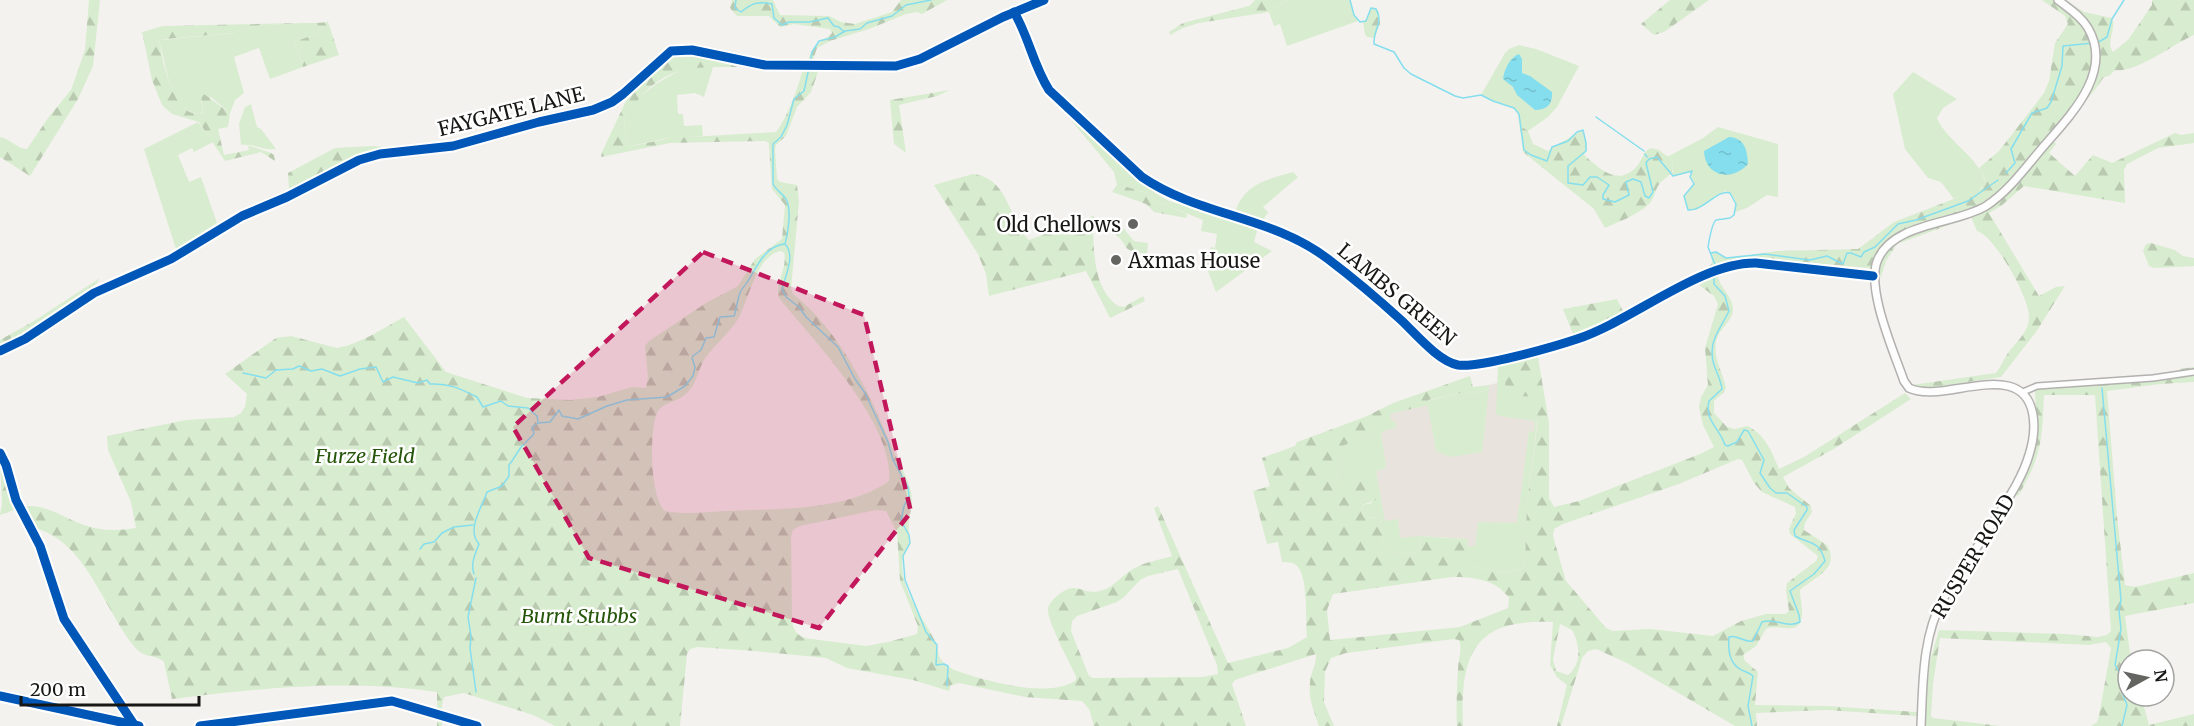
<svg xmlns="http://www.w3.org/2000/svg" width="2194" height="726" font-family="Merriweather,serif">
<defs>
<pattern id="forest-firs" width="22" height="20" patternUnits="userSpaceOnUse" patternTransform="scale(1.5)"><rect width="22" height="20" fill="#d8edcf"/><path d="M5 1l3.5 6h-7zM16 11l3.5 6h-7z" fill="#b9cab1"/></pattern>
<pattern id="water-ripples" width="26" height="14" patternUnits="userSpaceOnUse" patternTransform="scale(1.5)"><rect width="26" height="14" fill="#85deee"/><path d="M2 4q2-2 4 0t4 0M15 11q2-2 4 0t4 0" fill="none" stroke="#72becb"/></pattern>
</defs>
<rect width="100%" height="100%" fill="#f4f2ef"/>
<!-- built -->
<polygon fill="#e8e4dd" points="1505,381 1506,397 1535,396 1538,417 1527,503 1525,562 1464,565 1467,539 1419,536 1420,552 1395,554 1384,549 1380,517 1372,503 1376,500 1339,484 1336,467 1343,446 1374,430 1375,417 1427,401 1462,393 1470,394 1487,391 1489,385"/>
<!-- green -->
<g fill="#d8edcf">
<polygon points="1288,0 1350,0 1354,15 1358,21 1287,46 1280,24 1274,26 1269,12"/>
<path d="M302,23H317L319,33L294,42L303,67L270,79L259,48L234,57L244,93L235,100L230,113L211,97L201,101L203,110L200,114C166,111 169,66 159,43L160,40L232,33L254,26Z"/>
<polygon points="1519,45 1536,49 1579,66 1557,107 1548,117 1528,131 1524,128 1520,129 1518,114 1514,108 1493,101 1481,95 1505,53 1509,49"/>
<path d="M689,67H713L704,97L695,93L677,95L678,114H683L684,126L702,125L703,136L663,139L627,147C626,138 624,128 625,119C629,98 671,73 689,67Z"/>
<path d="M1913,72L1957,99L1943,108L1937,118C1946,141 1984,161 1985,184L1978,190L1954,199L1941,182L1928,178L1905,149L1893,94Z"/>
<path d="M251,104L257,127L261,129L276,149C263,151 253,143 241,145L239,124L245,107Z"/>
<polygon points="1067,115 1155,193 1169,201 1258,227 1254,242 1272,251 1216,292 1204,261 1211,247 1215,248 1217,234 1201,231 1203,220 1155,201 1146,193 1124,186 1118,194 1112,192 1117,185 1114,172"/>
<polygon points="198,122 213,142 194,152 192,148 178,155 189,182 201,177 217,223 176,249 144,149"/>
<path d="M1718,127L1778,144V197L1767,195L1747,208L1735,212C1737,204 1735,193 1725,191L1696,210H1688L1684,196L1694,184L1690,177L1692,172L1673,176L1671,174L1673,171L1672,160L1667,157L1703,138Z"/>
<path d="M1293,172L1298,177L1263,207L1268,212L1263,220L1236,210C1245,183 1269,179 1293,172Z"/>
<polygon points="1504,362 1535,396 1538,413 1527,503 1525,562 1522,569 1506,573 1464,565 1467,546 1475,546 1478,522 1517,523 1529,431 1534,432 1535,421 1500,416 1496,414 1498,366"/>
<polygon points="1489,388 1482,452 1450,457 1436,451 1427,401 1460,393 1470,394 1489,390"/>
<path d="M1390,413L1391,421H1395L1396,428L1386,430L1381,433L1386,467L1384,469L1376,471L1385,521L1398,519L1400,538L1419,536L1420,552C1408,553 1394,557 1384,549L1380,517L1364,518L1362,505L1372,503L1374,478L1339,484L1336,467L1343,464V446L1372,432L1374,430L1375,417Z"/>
</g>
<!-- forest -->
<g fill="url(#forest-firs)" fill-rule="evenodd">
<path d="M89,0H100L93,66L78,99L30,176L0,157V137C10,139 18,149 27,149L48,118L71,90L85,50Z"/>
<path d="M732,0H773L780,15L829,16L841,22L855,24L892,12L901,0H947L922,14L917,12L906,14L869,29L830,41L817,48L812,63L808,62C812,44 820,44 832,33L830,29L794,24L780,27L769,16H737L730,8Z"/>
<polygon points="1255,0 1288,0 1269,12 1199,23 1183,28 1170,35 1169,32 1183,23 1249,6"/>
<polygon points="1670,0 1709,0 1664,32 1654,35 1641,24"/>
<path d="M2042,0H2056L2064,5L2067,1L2084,12L2112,18C2117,30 2105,41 2113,52L2128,40L2152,5V0H2194V35C2173,44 2137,73 2115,70L2109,76L2104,77L2094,91L2052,138L2056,144L2049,153L2075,176L2093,155L2112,163L2175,133L2181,135L2194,133V143L2158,148L2127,164L2124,170L2125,203L2024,186L2001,206L1989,213L2039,296L2056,287L2065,286L2036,332L2001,377L1921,389L1912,385L1996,373C2001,367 2003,360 2008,353C2016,342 2029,332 2029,317C2030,299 1995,236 1977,231L1971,217L1897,244L1886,261L1881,277L1870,268L1755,258L1725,264L1706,271L1712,263L1711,254L1715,252L1726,258L1778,251L1858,249L1894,222L1982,188L1985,179L1979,168L1999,151L2044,93L2049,81L2055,43L2068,24L2065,16Z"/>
<polygon points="1374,7 1379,12 1380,24 1374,38 1367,37 1365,34 1363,22 1367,19 1371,8"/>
<polygon points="328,22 339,55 303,67 294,42 319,33 317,23"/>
<path d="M302,23L254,26L232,33L165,39L159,41C163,61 173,120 202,113L203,110L201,96L204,94L230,113L228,127L218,129L224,155L249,150L248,146H250L271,153L274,155L275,161L261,152L225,161L199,122L172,114L162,105L152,80L142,32L163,26Z"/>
<path d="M685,54L739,67C697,67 668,64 638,100C634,105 626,112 625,119C624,128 626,138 627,147L671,138L776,132C786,121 800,83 803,68L819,69L811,92L797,107L786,136L776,145L775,149L777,179L780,182L797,185L799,201L791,289L793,294C842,333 870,394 893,450C899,464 908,477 911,492C914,506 907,519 909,533C909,537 911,542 909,546C908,551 903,552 903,557C898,588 923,616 935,641C938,646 937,653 940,658C944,664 949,667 954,670C983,680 1049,700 1076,680V676C1070,664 1046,619 1048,608C1050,601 1060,592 1068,589C1079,585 1087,596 1103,590C1115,586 1122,575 1133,569C1145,562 1159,560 1172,556L1154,508L1158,506L1228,663L1288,648L1307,637C1305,621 1309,575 1296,565C1292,562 1287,562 1282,562L1278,542L1267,544L1253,491L1270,486L1262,458L1295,446L1297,442L1365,417L1393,403L1470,376L1473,387L1489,385V390L1470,394L1460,393L1428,400L1429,405L1375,417V428L1373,431L1343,446L1345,461L1336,468L1339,484L1374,477L1376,500L1362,505L1364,518L1380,517L1384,549C1394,557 1408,553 1420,552L1419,536L1468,539L1465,565L1506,573L1522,569L1525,562L1527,503L1538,420L1535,396L1506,397L1504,362L1538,357L1549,423V498L1554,507L1579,501L1700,454L1714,447L1703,425L1699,407L1701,397L1708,385L1705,348L1718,304L1714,296L1699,285L1717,274C1719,287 1732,295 1733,308C1734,321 1718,329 1716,342C1713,358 1723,373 1726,388L1724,392L1714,401V413L1727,427L1735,429L1747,426C1765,434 1772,452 1779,469L1804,457L1905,393L1911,399L1832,450L1783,477L1789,488L1811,506L1812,512L1805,523L1804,530L1827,545C1841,569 1814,577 1800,590C1800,603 1810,631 1786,628C1779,628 1773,626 1766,629L1756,646L1743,655L1745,661L1758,672L1755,705L1827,706L1917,712V716L1826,710L1756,713L1757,726H1735L1627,663L1596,649L1588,651L1582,658L1561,726H1557L1567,685L1557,677L1550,665L1553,622C1473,618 1460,655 1463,726H1457C1456,707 1457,688 1458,668C1458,659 1463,649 1459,640L1454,639L1346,653L1331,658L1325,672L1324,702L1334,726H1319C1314,712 1308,698 1310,683C1310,673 1317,664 1316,654L1235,680L1232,684L1246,726H1094L1089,709L1082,701L1025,697L959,683L951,685L949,691L913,680L847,668L826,658L755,651L697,647L690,649L687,654L680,726H555L533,715L464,693L444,697L442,705V726H437V692C349,679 260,688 172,699L164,662C154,653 144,660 133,645C104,608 86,544 38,529L26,506C48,505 64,518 84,525C100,531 119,531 136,528L131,502L108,450L107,436L186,420L234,417L241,413L245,407L247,394L225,374L276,338L291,336L337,348C361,344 383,328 404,317L446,372L527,398L570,400L598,397L632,387L646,388L648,377L645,346L649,341L706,303L738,286L755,259L782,239L785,205L772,189L769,147V143L765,141L670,143L601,157L602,152L626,101L667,60L675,55ZM781,251L784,253C788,268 774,285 779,298C813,340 895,424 889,481C848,511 775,509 726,511C706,512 685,515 665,511C650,497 649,432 657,413C662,402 678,402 687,393C697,384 698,368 706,357C715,345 727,335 736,322C749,304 754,256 781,251ZM1738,459L1742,460L1754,483L1762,492L1795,507L1796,513L1789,529L1790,534L1818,556L1816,561L1787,583L1786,590L1789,611L1785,614H1766L1741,621L1713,636L1650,629L1613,631L1606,628L1566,581L1553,536L1554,529L1563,524L1679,484ZM876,510L886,511L897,532L900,581L918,626L917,634L888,642L866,646L804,638C796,634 793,629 792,621L791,536L793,530L800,526ZM1178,569L1217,665L1218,674L1202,677L1093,678L1089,676L1071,631L1072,621L1077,616L1117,602L1124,597L1140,580L1148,576ZM1452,577C1473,577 1496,579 1509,598L1508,608L1460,627L1330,640L1327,610L1333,594ZM1560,624L1572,630C1580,644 1582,665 1568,675L1556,671L1553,659Z"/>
<polygon points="950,90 937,96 899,105 906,153 894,144 890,100"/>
<path d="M1524,128L1528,131L1533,144L1548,151C1551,148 1579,132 1583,130L1587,147L1584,155C1599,168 1618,188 1637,166C1643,159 1642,152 1651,148L1659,150L1672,160C1675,173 1669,175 1661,182C1655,188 1655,197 1650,203C1638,215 1620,221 1605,228L1594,209L1523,152L1520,129Z"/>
<polygon points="372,146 384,147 343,161 289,190 288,173 335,148"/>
<path d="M973,174C1009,178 1008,219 1029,240L1093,216L1099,221L1124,229L1134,241L1148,243L1147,254C1118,250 1132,248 1115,234L1093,228C1094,254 1094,289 1118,306L1124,307L1143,296L1145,301L1110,318L1086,271L989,296L986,274L978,254L934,185Z"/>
<polygon points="1124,186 1146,193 1155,201 1187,214 1186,218 1154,212 1146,204 1118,194"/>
<polygon points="2151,243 2175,250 2183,256 2194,258 2194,266 2154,268 2149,266 2143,251 2146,244"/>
<polygon points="100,278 96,284 87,292 15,340 0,347 0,340 34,321"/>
<polygon points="1617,299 1624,313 1573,334 1563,309"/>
<path d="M2194,367V382L2160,384L2107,391L2117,516L2125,585L2135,587L2194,573V603L2125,616L2131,660H2128V696H2141L2149,725L2194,714V726H2091L2097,722L2099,716L2111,648L2106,642L2089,645L1940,638L1933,684L1931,716L1933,718L2001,726H1923L1930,661L1939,630L2066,634L2098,637L2107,635L2111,631L2095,395H2044C2042,440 2042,456 2018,496L2014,494L2030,463L2036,418L2035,390L2041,388L2168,379L2172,377L2180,369Z"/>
<polygon points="0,459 10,497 17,509 0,515 2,504"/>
</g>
<!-- water -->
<g fill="url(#water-ripples)">
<path d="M1519,54L1522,59V73L1530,76L1552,92C1553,104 1547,110 1535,110L1517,95L1513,87L1503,79C1504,70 1510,57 1519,54Z"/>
<path d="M1729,137C1745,138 1747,150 1748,164C1732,182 1705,177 1704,151Z"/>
</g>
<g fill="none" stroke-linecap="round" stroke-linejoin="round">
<!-- stream -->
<g stroke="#85deee" stroke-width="1.5">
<path d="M736,0L735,8L741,12C752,3 758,1 772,4L774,18L782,25L789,22H809L828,18L834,26L839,27L844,32"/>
<path d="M1350,0L1354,15L1360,22L1366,21L1371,8L1376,9C1384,22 1373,30 1374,44L1394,52L1404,68L1411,74L1455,96L1463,98L1481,95L1493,101L1514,108L1519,114L1524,150L1531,155L1547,161L1552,147L1568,141L1577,132L1583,130L1586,143V151L1568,166V183L1583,185L1590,177H1597L1609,185L1603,195V199L1615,202L1629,195L1626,182L1633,179L1641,182L1645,196L1649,198L1653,192L1646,163L1649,159L1657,157L1673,176L1692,171L1690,177L1694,184L1684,196L1688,210C1704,211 1717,189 1730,193L1736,204L1734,215L1730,218L1716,220C1712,223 1709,241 1708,247L1716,267"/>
<polyline points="2097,43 2107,37 2112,19 2124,0"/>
<polyline points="810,63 812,52 819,41 835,37 845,31 860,29 867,23 892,16 906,5 931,0"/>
<path d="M809,68L804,91L794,99L787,125L781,137L773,144V184C776,190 782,193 786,199C792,210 788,233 785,244C796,255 785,277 782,289L786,297L799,307L806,317L838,347L855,379L865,393L888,442L893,460L908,487L909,496L904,506L901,521L909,535L910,543L903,556L905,580L926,632L937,645L936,665L944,664L948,666L947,686"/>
<polyline points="1596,117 1644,151"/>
<polyline points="1645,154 1647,157"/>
<polyline points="2006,173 2015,163 2011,149 2032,113 2047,108 2051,102 2062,66 2063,46 2093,43"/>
<polyline points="1711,253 1716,252 1726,258 1765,254 1810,260 1827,256 1843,264 1847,253 1851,253 1861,257 1864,252 1875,247 1898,224 1916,220 1968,201 1998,180"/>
<path d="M1714,274V284L1725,296L1729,311C1720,330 1707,342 1714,365C1717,373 1721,381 1722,389L1709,401C1704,420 1720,429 1725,445L1728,446L1737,442L1744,430L1748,431L1764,460L1760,473L1770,488L1776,493H1787L1807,507V510L1794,530L1795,536C1811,545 1819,540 1825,561L1814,574L1790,591L1799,615L1800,622C1787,629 1775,617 1762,622L1753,641C1744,643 1737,634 1729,637C1728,648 1729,663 1740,669C1744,672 1749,672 1753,676L1748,706L1752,726"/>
<path d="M243,373L266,378L276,370L293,369L299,366L311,371L322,369L340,376L360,369L376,367L383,382L393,377L418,383L427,380L430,384C449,383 461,389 477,397L483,407L501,401L508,406L528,408L537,416L538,422"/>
<polyline points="2102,388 2121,600 2119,611 2121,629 2115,665 2119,672 2124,678 2122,692 2127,705 2122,726"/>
<polyline points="420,549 424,544 434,542 442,533 454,527 473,525"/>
<path d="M474,574C470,564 476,552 479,544C466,530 482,507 487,492L502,486L509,476V465L512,461L521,447L533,435L534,433L532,427L538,423L550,422L559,410L562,416L578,419L607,406L627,400L667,397L685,386L693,376L695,367L692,358L693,356L701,350L706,338L714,337L720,317L734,316C737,308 737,300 740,293C741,289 746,285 748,281C757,267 764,247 784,244"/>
<polyline points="476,692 470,648 471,636 468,617 476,578"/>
</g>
<defs>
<polyline id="minor" points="2023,392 2037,386 2153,378 2194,372"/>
<g id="tertiary">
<path d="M1014,12C1029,37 1033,65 1049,90L1142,177C1199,216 1272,216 1328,259C1353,278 1378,299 1401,320C1416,334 1438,361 1458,365C1480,368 1553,347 1577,339C1632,321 1700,262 1756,263L1873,276"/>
<polyline points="0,351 25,339 94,293 171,259 242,216 287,197 359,160 380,154 453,146 539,122 593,110 612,102 623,94 671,51 692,50 765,65 896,66 920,59 1003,17 1044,0"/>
<path d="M1921,726C1923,684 1922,637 1943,599C1959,574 1976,549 1993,523C2006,502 2022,479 2029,455C2037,430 2038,393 2008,386C1977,379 1934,400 1909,388L1904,381C1894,352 1865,287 1878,259C1895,222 1954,225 1986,206C2008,192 2026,167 2043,147C2070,116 2114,72 2088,28C2081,16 2068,8 2058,0"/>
</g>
</defs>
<!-- minor casing -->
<use href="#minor" stroke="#b3b1af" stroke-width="8"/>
<!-- tertiary casing -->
<use href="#tertiary" stroke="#b3b1af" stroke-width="10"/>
<!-- minor -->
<use href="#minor" stroke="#fdfdfd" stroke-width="5"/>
<!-- tertiary -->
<use href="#tertiary" stroke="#fdfdfd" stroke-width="7"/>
<defs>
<g id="cycleway">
<path d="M1014,12C1029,37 1033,65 1049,90L1142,177C1199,216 1272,216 1328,259C1353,278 1378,299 1401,320C1416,334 1438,361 1458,365C1480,368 1553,347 1577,339C1632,321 1700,262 1756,263L1873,276"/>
<polyline points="0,351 25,339 94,293 171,259 242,216 287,197 359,160 380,154 453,146 539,122 593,110 612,102 623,94 671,51 692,50 765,65 896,66 920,59 1003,17 1044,0"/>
<polyline points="0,453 6,465 16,500 40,546 64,619 135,726"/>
<polyline points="0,696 139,726"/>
<polyline points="200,726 392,701 477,726"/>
</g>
</defs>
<!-- cycleway casing -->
<use href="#cycleway" stroke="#fff" stroke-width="13"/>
<!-- cycleway -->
<use href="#cycleway" stroke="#0057b8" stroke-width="9"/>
</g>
<!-- marked area -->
<path fill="#c2185b" fill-opacity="0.2" stroke="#c2185b" stroke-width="4.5" stroke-dasharray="12 8" stroke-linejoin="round" d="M703,252L864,315L911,512L819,628L589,558L513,427Z"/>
<!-- markers -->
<g fill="#646461" stroke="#fff" stroke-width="2">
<circle cx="1133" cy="224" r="6"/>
<circle cx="1116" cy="260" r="6"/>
</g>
<g text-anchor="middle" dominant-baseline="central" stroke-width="5" stroke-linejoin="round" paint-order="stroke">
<!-- street labels -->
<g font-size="20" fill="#171715" stroke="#fff">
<text transform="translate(511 111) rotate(-14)">FAYGATE LANE</text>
<text transform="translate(1397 294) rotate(40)">LAMBS GREEN</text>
<text transform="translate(1973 556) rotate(-59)">RUSPER ROAD</text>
</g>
<!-- poi labels -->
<g font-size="20" fill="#171715" stroke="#fff" text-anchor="end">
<text x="1121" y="224">Old Chellows</text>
<text x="1128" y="260" text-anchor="start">Axmas House</text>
</g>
<!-- park labels -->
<g font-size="20" font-style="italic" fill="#25560a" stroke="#fff">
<text x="365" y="455">Furze Field</text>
<text x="579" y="615">Burnt Stubbs</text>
</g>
</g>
<!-- north arrow -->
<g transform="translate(2146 678) rotate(82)"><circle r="28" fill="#ffffff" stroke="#a2a2a1" stroke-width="1.5"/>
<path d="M0-4.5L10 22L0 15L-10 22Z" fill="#646461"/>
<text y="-9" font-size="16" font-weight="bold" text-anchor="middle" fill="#171715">N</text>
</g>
<!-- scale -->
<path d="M21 696v9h178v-9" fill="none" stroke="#171715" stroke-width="3"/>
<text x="30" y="696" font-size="18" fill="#171715" stroke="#ffffff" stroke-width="4.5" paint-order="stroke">200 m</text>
</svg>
